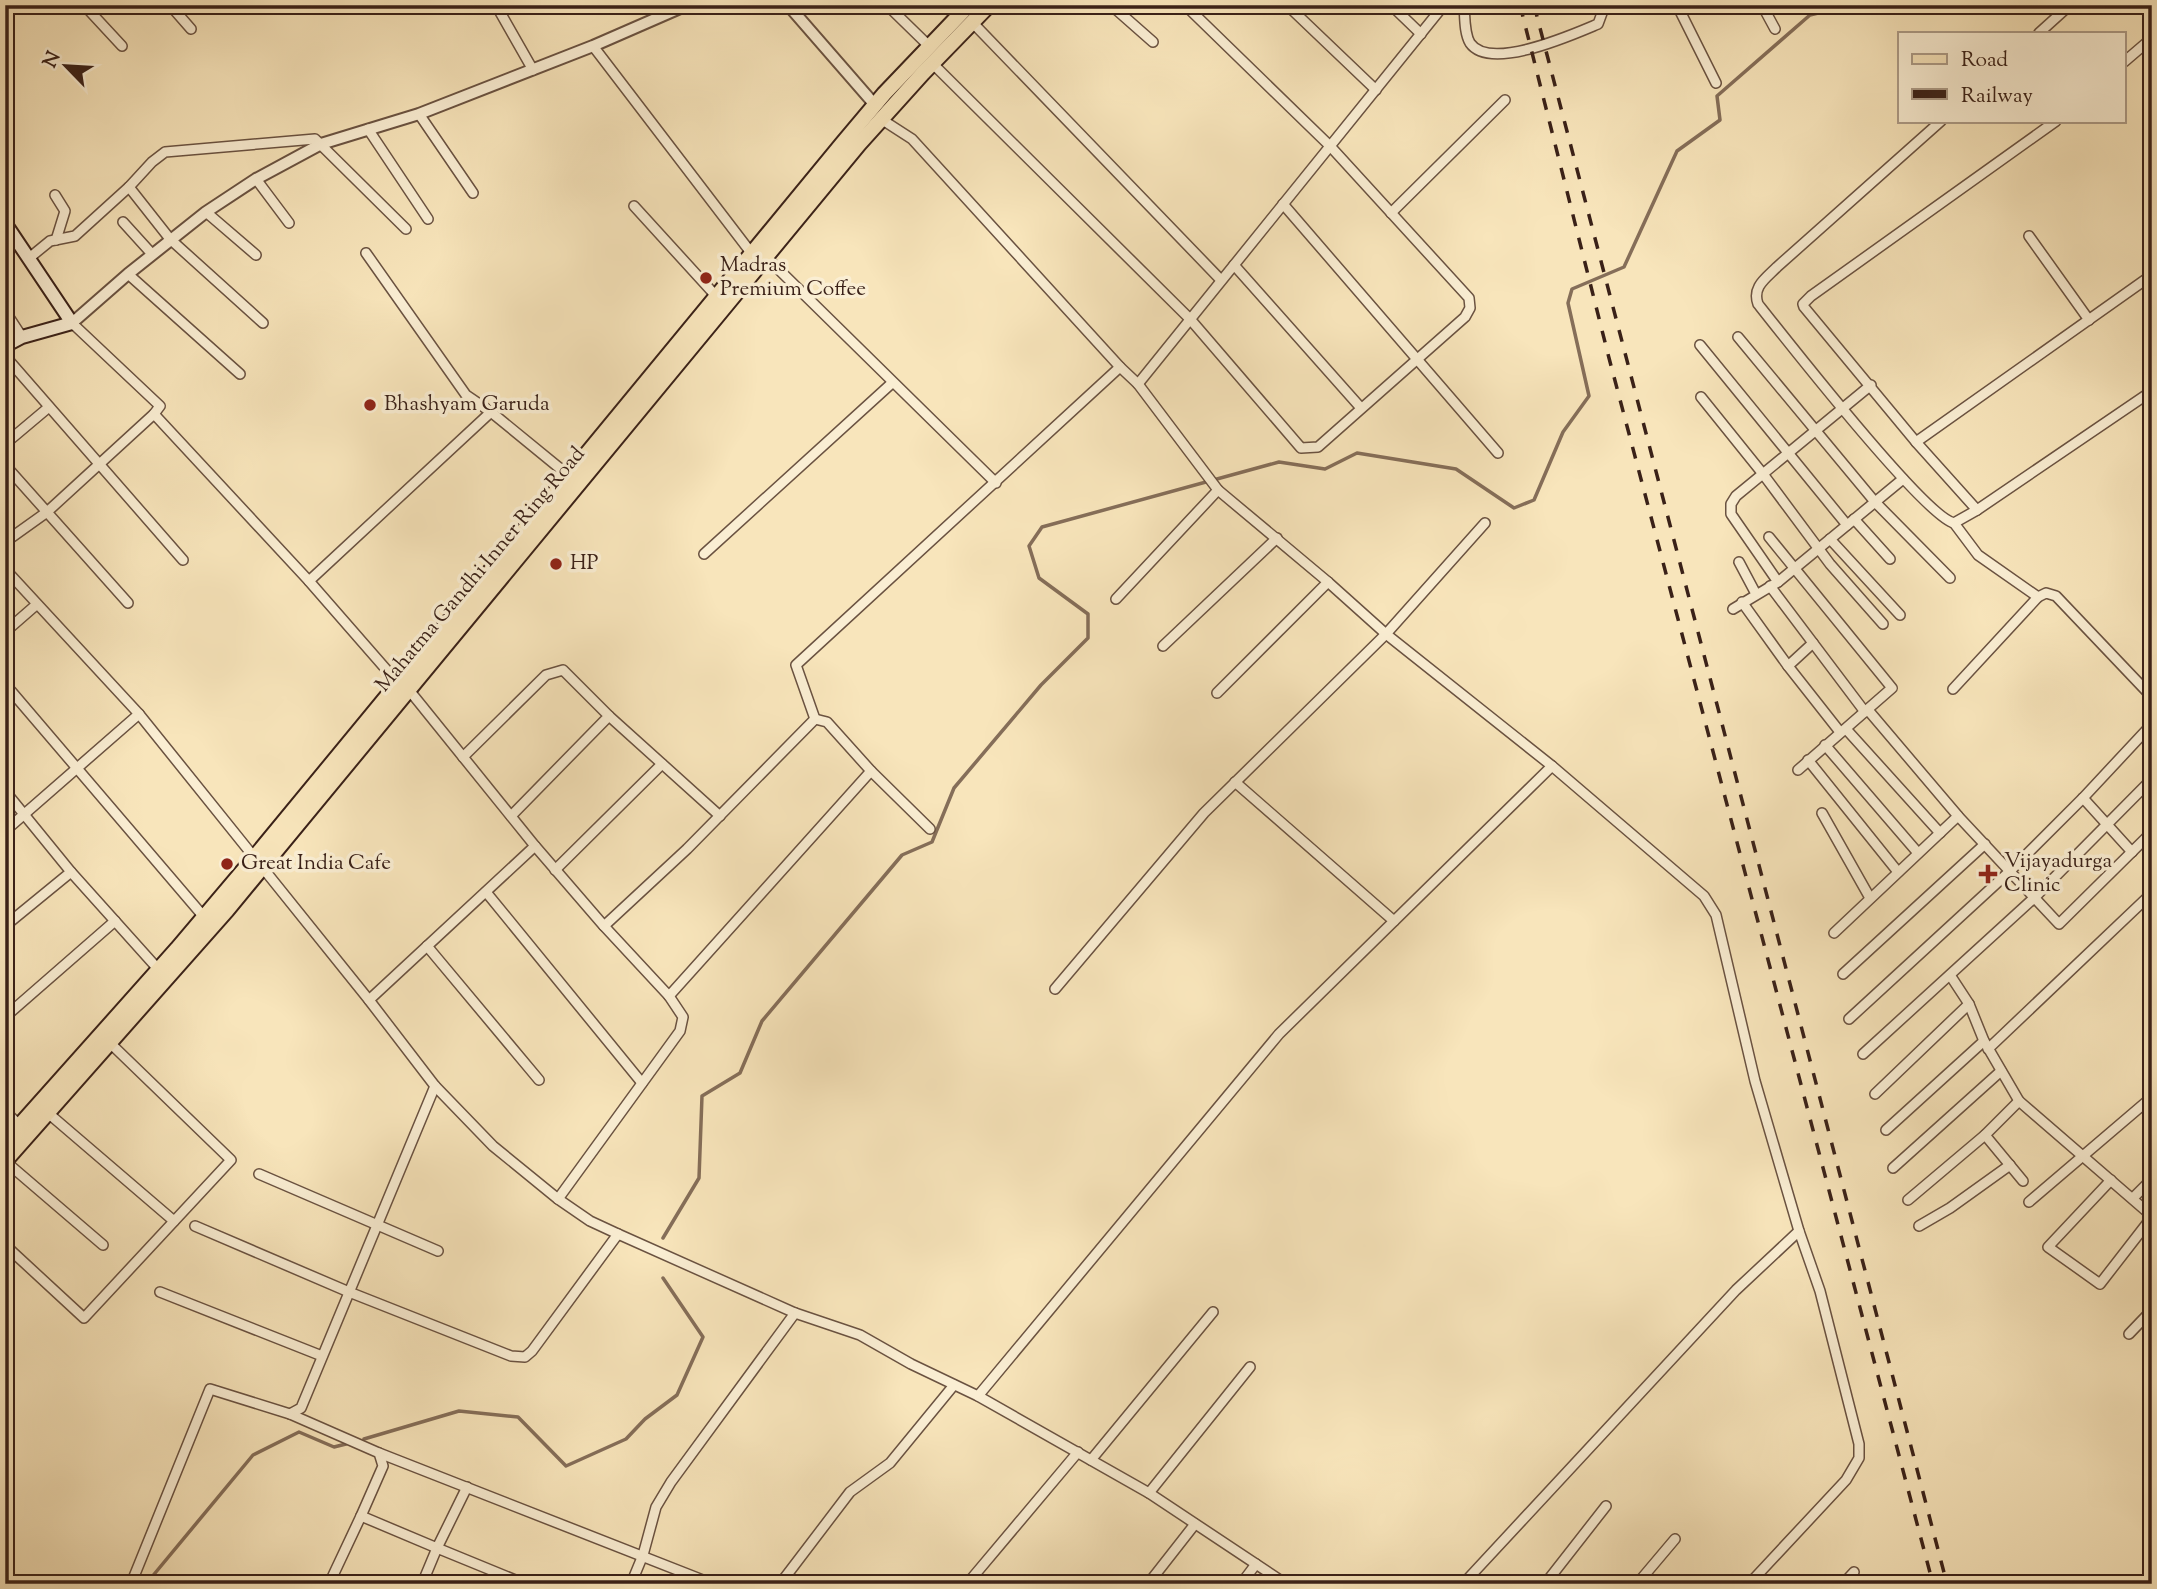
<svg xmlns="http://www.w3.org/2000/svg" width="2157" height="1589" font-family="'Sorts Mill Goudy',serif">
<rect width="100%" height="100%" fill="#f8e5bb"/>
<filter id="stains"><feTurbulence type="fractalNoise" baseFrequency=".00286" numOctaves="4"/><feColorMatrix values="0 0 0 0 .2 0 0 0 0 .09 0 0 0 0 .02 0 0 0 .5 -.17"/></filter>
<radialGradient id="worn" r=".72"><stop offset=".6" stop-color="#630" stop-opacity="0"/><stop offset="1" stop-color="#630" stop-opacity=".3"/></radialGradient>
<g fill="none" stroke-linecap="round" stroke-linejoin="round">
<!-- stream -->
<g stroke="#856e59" stroke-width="3.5">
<polyline points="663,1238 699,1178 702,1096 740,1073 762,1021 902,855 932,842 954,788 1041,685 1088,638 1088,614 1039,578 1029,546 1042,527 1279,462 1325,469 1357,453 1456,469 1514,508 1534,500 1563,432 1589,396 1568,303 1572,289 1624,267 1677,151 1720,120 1717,96 1810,15 1839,8 1841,5"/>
<polyline points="364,1439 459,1411 518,1417 566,1466 626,1439 645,1419 677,1395 703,1337 663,1278"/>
<polyline points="146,1584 253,1455 299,1432 334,1447 346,1444"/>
</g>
<defs>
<g id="minor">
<polyline points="84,5 122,46"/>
<polyline points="170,5 191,29"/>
<polyline points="496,5 533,70"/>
<polyline points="887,5 929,46"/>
<polyline points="1111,5 1153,42"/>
<polyline points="1287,5 1376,90"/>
<polyline points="1391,5 1421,34"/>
<path d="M1464,5C1465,16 1464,33 1470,43C1490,72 1574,34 1598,24L1605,5"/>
<polyline points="1677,5 1716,83"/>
<polyline points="1762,5 1775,29"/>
<polyline points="972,22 1221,280"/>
<polyline points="2039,33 2070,5"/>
<polyline points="593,46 752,254"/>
<polyline points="2124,62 2152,38"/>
<polyline points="932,63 1190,319 1301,448 1318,447 1465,317 1470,308 1469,298 1330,146 1185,5"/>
<polyline points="419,114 473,193"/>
<polyline points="881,119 912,139 1120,367"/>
<path d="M1941,121L1777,267C1765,279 1752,287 1758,304C1785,338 1924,516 1954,523L1977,510"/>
<polyline points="2056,121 1811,296 1803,304 1804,307 1916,442 1977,510 2152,391"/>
<polyline points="368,129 428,219"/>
<polyline points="256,179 289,223"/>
<polyline points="129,187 170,239 263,323"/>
<polyline points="55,195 65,211 56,240"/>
<polyline points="1283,204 1498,453"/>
<polyline points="634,206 716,296"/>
<polyline points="206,212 256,255"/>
<polyline points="1391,213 1505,100"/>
<polyline points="123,222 152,254"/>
<polyline points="2029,236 2089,320"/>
<polyline points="366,253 466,395 491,412 568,475"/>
<polyline points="767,258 996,483"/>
<polyline points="28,259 50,241 75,236 129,187 152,162 165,152 315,139 406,229"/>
<polyline points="1234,265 1361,408"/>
<polyline points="128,274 240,374"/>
<polyline points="5,311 22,337"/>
<polyline points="72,323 160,406 154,414"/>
<polyline points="1738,337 1875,502 1950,578"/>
<polyline points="1700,345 1847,525"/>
<polyline points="5,356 183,560"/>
<polyline points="1138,384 1444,5"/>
<polyline points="1701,397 1763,474 1830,564 1883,624"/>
<polyline points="1916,442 2152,275"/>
<polyline points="5,444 49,407"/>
<polyline points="5,465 128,603"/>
<polyline points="1854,519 1890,559"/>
<polyline points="1954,523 1978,555 2038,597"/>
<polyline points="1769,537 1892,688 1798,770"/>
<polyline points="1830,539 1900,615"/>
<polyline points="5,542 47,512 154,414 309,581 398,683"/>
<polyline points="704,554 892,383"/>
<polyline points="1739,562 1756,594"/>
<polyline points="5,569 139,714 369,1000 435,1086 493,1146 558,1199 590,1221 618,1234 795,1313 860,1335 911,1364 978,1396 1149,1493 1286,1584"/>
<polyline points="309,581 491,412"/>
<polyline points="1778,582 1731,514 1731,504 1736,496 1871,385"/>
<polyline points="1770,586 1865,712"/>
<polyline points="1116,599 1218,490"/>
<polyline points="1742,602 1788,666 1840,732"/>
<polyline points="1733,609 1778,582 1903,479"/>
<polyline points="5,632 36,605"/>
<polyline points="1163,646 1277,538"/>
<polyline points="1788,666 1813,643"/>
<polyline points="1953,689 2038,597 2046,593 2056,596 2152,697"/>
<polyline points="409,690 535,846"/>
<polyline points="11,691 204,917"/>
<polyline points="1217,693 1328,582"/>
<polyline points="1868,710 1958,816 2059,924 2152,832"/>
<polyline points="609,716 720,816"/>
<polyline points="815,719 796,665 1120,367 1138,384 1218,490 1328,582 1386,634 1552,766 1279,1034 978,1396"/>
<polyline points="1846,729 1940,833"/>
<polyline points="1825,745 1918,853"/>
<polyline points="463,757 546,675 563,670 609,716 511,816"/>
<polyline points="1808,760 1898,872"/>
<polyline points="1552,766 1704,896 1716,915 1755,1081 1799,1231 1820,1291 1859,1444 1859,1458 1846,1480 1749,1584"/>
<polyline points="1235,782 1394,921"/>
<polyline points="5,791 71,872 5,926"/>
<polyline points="2083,798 2132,852"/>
<polyline points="1822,813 1870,898"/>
<polyline points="5,831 139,714"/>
<polyline points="555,870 662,764"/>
<polyline points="71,872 158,969"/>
<polyline points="486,892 642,1083"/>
<polyline points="604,926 687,849 815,719 827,722 871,771 930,829"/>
<polyline points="1834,933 1958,816"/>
<polyline points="427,946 539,1080"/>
<polyline points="1843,974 1985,844"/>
<polyline points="1950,975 1969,1004 1984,1041 2019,1101 2152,1216"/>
<polyline points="1055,989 1204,813 1386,634 1485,523"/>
<polyline points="669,996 871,771"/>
<polyline points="369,1000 535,846 604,926 669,996 683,1017 680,1031 558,1199"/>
<polyline points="5,1017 115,921"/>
<polyline points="1849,1019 2010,871 2083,798 2152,724"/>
<polyline points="1988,1049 2152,893"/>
<polyline points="1863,1054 2034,898 2152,779"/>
<polyline points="1875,1094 1969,1004"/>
<polyline points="5,1111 20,1126"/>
<polyline points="48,1113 174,1221"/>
<polyline points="1886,1130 1984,1041"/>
<polyline points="1985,1135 2023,1181"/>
<polyline points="5,1161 103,1245"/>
<polyline points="1893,1168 2001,1071"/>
<polyline points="259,1174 438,1251"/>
<polyline points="2111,1180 2048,1247 2100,1284 2152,1217"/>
<polyline points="2133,1198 2152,1179"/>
<polyline points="1908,1200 1985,1135 2019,1101"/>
<polyline points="2029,1202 2152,1097"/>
<polyline points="195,1226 349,1292 511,1356 525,1357 532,1351 618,1234"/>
<polyline points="1919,1226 1950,1208 2010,1165"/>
<polyline points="5,1245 84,1318 231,1160 109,1042"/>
<polyline points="160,1292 322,1356"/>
<polyline points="2129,1334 2152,1310"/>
<polyline points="290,1414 379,1453 383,1466 361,1516 437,1548 467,1487"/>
<polyline points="379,1453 713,1584"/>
<polyline points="1091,1460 1213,1312"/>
<polyline points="1149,1493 1250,1367"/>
<polyline points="131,1584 210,1389 290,1414 301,1408 435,1086"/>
<polyline points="329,1584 361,1516"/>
<polyline points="422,1584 437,1548 525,1584"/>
<polyline points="631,1584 643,1555 656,1507 671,1482 795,1313"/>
<polyline points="780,1584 850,1492 890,1463 954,1385"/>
<polyline points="967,1584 1078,1452"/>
<polyline points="1148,1584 1195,1524"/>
<polyline points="1241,1584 1256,1564"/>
<polyline points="1463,1584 1736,1290 1799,1231"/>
<polyline points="1545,1584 1606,1506"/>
<polyline points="1637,1584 1675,1539"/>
<polyline points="1843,1584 1854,1572"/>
</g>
<g id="tertiary">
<polyline points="788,5 875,105"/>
<polyline points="72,323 128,274 206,212 256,179 321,144 419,114 593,46 687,5"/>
</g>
<polyline id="secondary" points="5,223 72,323 22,337 5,346"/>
<g id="primary">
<polyline points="5,1142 177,949 254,858 842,144 884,94 969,5"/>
<polyline points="5,1161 227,910 859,144 923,73 989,5"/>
</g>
</defs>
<!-- minor casing -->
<use href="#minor" stroke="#6a5241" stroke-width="12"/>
<!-- tertiary casing -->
<use href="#tertiary" stroke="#6a5241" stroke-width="14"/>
<!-- secondary casing -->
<use href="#secondary" stroke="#3a2118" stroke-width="16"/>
<!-- primary casing -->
<use href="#primary" stroke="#3a2118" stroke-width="18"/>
<!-- minor -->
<use href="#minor" stroke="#faeed3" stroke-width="9"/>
<!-- tertiary -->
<use href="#tertiary" stroke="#faeed3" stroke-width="10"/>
<!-- secondary -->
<use href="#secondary" stroke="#faeed3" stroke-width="12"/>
<!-- primary -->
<use href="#primary" stroke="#f8e5bb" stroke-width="14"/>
<!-- rail -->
<g stroke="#3a2118" stroke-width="3.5" stroke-dasharray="12 12" stroke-linecap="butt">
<polyline points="1520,5 1609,358 1933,1584"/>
<polyline points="1534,5 1947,1584"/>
</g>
</g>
<!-- markers -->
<g fill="#8f2418" stroke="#faeed3" stroke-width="2.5">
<circle cx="706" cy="278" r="7"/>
<circle cx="370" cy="405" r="7"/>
<circle cx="556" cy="564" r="7"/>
<circle cx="227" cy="864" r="7"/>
<path d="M1984.5 863.5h7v7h7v7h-7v7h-7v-7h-7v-7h7z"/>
</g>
<g text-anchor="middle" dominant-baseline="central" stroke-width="7" stroke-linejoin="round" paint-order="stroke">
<!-- poi labels -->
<g font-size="21" fill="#3a2118" stroke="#faeed3" text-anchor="start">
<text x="720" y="266">Madras<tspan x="720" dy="24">Premium Coffee</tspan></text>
<text x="384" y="405">Bhashyam Garuda</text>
<text x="570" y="564">HP</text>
<text x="2004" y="862">Vijayadurga<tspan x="2004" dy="24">Clinic</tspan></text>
<text x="241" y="864">Great India Cafe</text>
</g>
<!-- street labels -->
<g font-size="21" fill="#3a2118" stroke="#faeed3">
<text transform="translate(481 570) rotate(-50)">Mahatma Gandhi Inner Ring Road</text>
</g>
</g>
<!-- margin -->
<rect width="2157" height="1589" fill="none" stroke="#f8e5bb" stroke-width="28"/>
<rect x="7" y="7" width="2143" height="1575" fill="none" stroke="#3a2118" stroke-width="3.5"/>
<rect x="14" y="14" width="2129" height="1561" fill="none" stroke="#3a2118" stroke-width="2"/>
<!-- legend -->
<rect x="1898" y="32" width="228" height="91" fill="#faeed3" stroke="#ad9c88" stroke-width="2"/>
<rect x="1912" y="54" width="35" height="10" fill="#f8e5bb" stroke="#ad9c88" stroke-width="2"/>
<text x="1961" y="66" font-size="21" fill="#3a2118">Road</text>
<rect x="1912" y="89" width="35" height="10" fill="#3a2118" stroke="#ad9c88" stroke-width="2"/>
<text x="1961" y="102" font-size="21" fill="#3a2118">Railway</text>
<!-- north arrow -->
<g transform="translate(66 66) rotate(295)" stroke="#faeed3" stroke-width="5" paint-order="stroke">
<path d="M0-5L12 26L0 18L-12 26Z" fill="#3a2118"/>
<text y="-10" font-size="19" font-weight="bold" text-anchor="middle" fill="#3a2118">N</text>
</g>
<rect width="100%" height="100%" filter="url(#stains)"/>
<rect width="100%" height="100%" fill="url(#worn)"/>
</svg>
